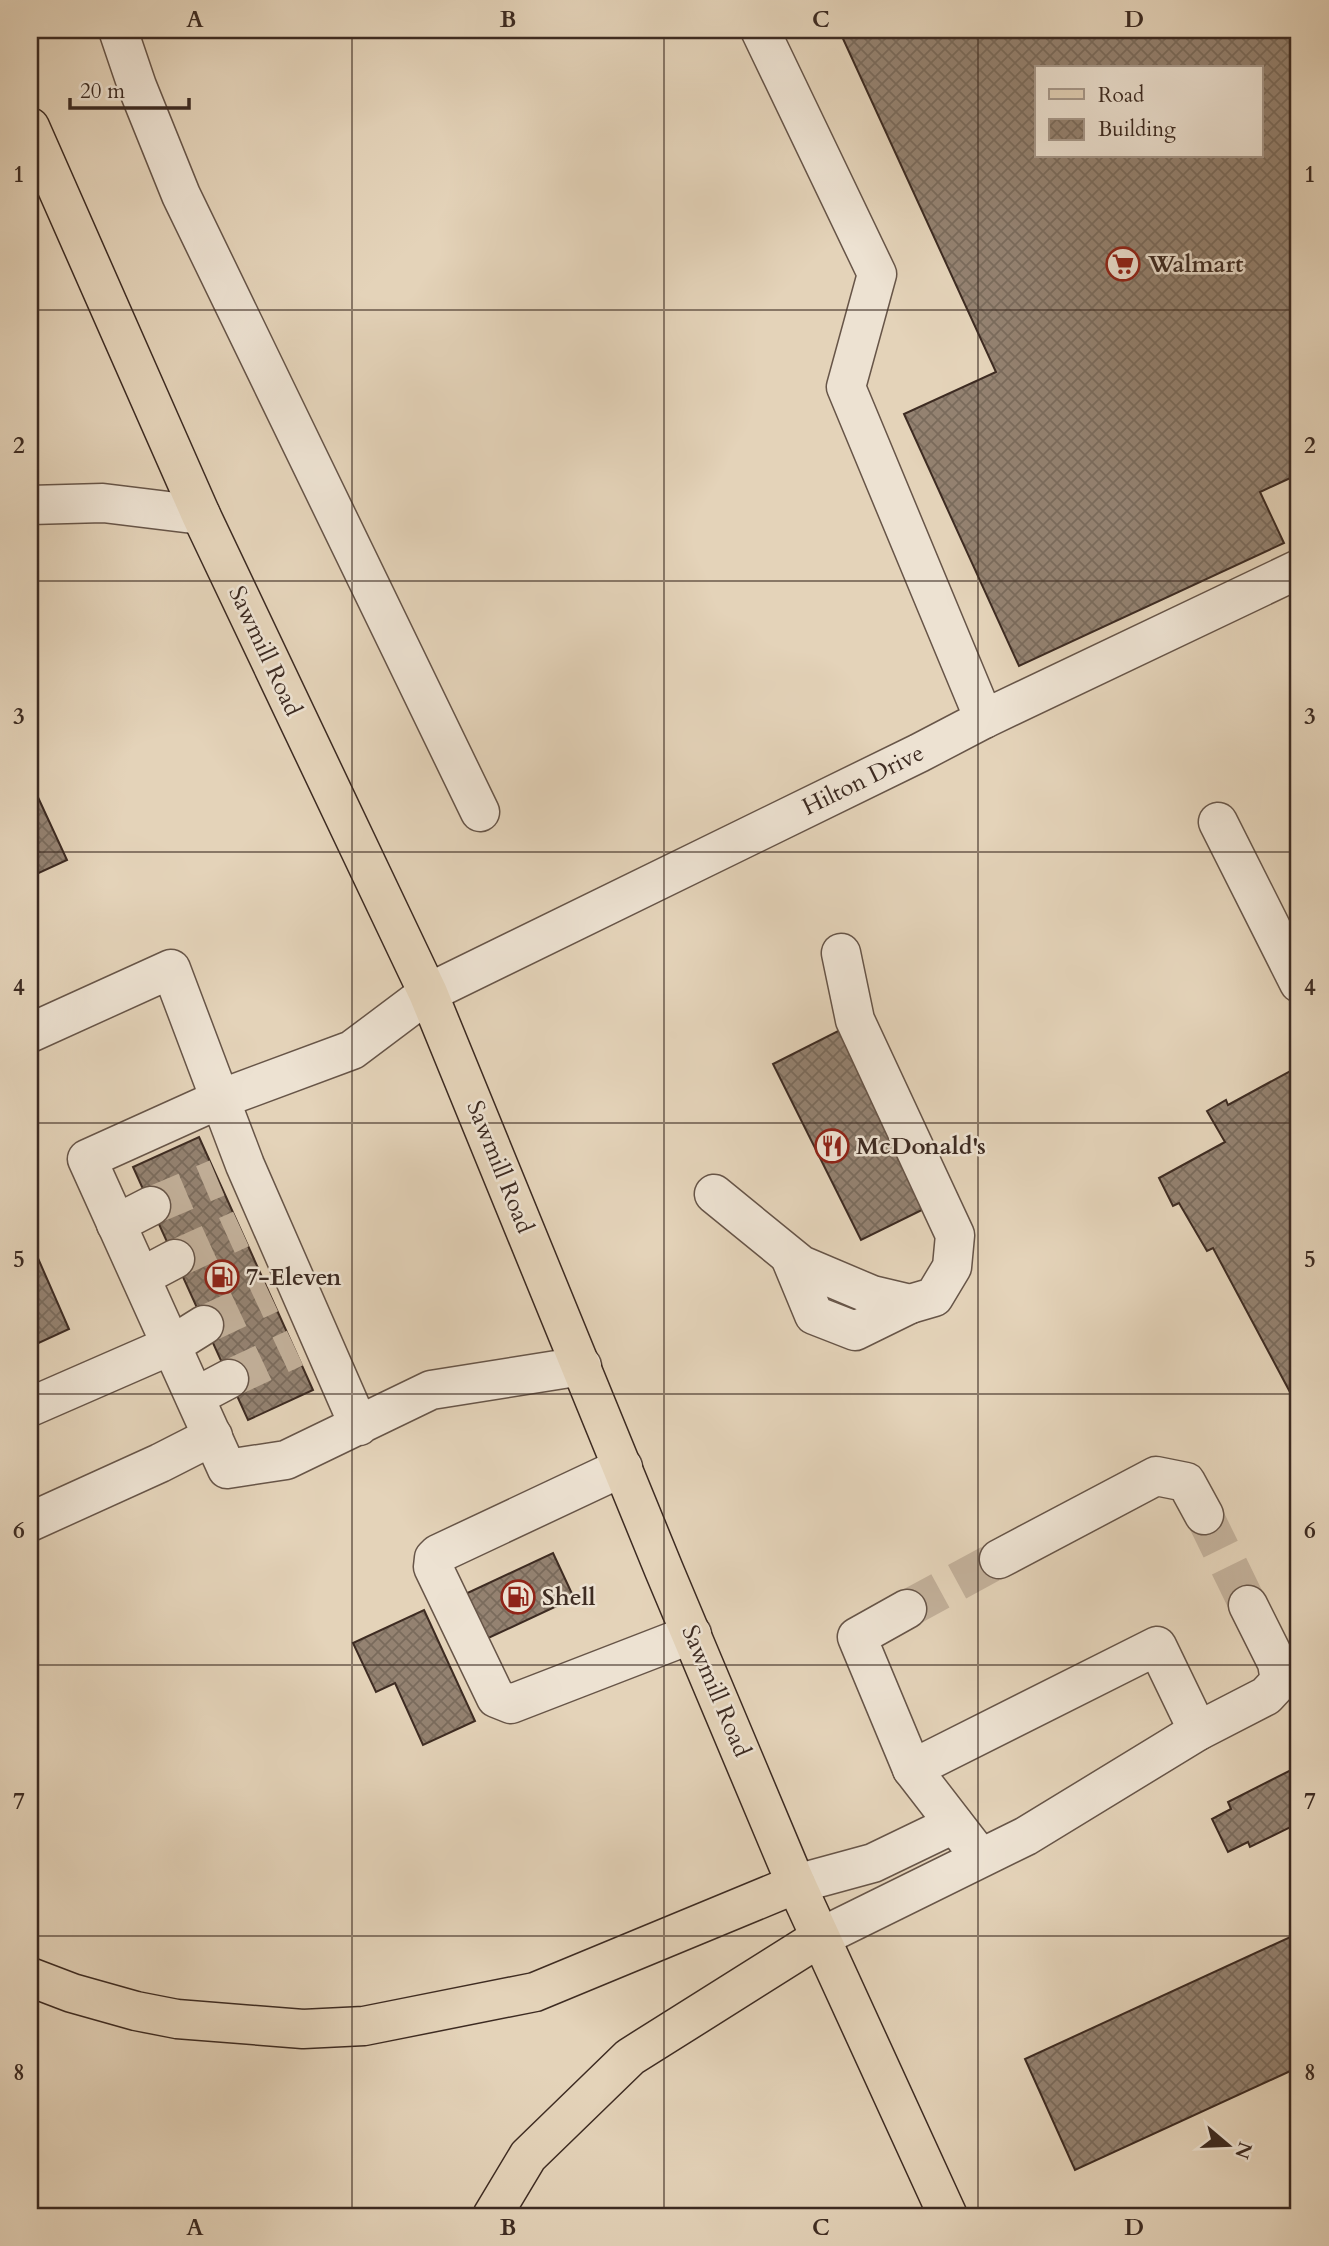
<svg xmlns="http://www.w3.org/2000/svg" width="1329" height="2246" font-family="Cardo,serif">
<defs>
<pattern id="building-cross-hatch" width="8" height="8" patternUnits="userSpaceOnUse" patternTransform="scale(1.75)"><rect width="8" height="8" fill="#948271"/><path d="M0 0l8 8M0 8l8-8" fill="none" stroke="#7a6b5c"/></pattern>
</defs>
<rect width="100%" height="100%" fill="#e4d3b9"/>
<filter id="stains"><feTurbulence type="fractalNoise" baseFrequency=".00286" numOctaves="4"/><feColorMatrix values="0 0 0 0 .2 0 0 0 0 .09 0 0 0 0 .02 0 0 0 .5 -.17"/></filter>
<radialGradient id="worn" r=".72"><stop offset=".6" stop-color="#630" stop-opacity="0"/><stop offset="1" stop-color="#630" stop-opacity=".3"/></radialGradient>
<!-- building -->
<g fill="url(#building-cross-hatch)" stroke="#3d2b22" stroke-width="2" fill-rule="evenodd">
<path d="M839,30H1299V474L1260,492L1284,543L1019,666L904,414L996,372ZM1037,68H1261V156H1037Z"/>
<polygon points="30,780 67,860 30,877"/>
<polygon points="844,1028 932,1205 861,1240 773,1064"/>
<polygon points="1294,1069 1299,1079 1299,1409 1213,1248 1207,1251 1179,1203 1173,1206 1159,1178 1225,1142 1207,1111 1226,1100 1228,1105"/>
<polygon points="199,1137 313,1390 248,1420 133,1167"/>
<polygon points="30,1240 69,1329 30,1347"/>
<polygon points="553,1553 574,1598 482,1641 461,1596"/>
<polygon points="424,1610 475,1721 423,1745 395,1683 376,1692 353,1643"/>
<polygon points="1293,1769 1299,1781 1299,1823 1250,1847 1248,1842 1228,1852 1212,1819 1231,1809 1228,1802"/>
<polygon points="1299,1933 1299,2067 1075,2170 1025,2059"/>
</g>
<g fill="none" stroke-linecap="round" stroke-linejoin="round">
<!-- minor-tunnel -->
<g stroke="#c3b19b" stroke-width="38" stroke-dasharray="38 19" stroke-linecap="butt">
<polyline points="151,1206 217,1178"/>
<polyline points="175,1259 241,1229"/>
<polyline points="204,1325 270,1294"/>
<polyline points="229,1379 295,1348"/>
<polyline points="1204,1515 1248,1605"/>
<polyline points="907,1609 999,1559"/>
</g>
<defs>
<g id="minor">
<polyline points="118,30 137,86 181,195 480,812"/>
<polyline points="760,30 877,274 846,387 984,719"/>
<polyline points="30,505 103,503 201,515"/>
<polyline points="1218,822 1299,983"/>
<polyline points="30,1033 171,969 220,1099 352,1050 428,993 919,753 984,719 1299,569"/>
<polyline points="714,1194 801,1265 872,1295 910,1304 934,1297 952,1267 955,1235 855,1020 841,953"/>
<polyline points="116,1224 151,1206"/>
<polyline points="790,1257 814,1315 855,1331 910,1304"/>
<polyline points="141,1277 175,1259"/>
<polyline points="195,1397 229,1379"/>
<polyline points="30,1407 172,1345 204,1325"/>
<polyline points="359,1426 245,1165 220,1099 87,1159 227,1469 286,1460 431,1390 582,1366"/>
<polyline points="623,1467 438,1554 434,1558 433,1567 496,1698 511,1704 692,1634"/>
<polyline points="30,1522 160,1463 213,1436"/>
<polyline points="999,1559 1156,1476 1186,1482 1204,1515"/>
<polyline points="907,1609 857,1637 912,1769 980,1857"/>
<polyline points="912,1769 1157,1646 1198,1731"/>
<polyline points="796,1884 873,1863 954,1824"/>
<polyline points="819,1938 1026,1836 1198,1731 1266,1696 1280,1681 1277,1663 1248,1605"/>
</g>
<polyline id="major" points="30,127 201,515 428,993 664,1570 796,1884 948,2216"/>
<g id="highway">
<polyline points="30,1977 72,1993 136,2011 177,2019 303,2029 364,2026 535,1992 796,1884"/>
<polyline points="492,2216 528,2156 630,2057 819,1938"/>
</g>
</defs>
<!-- minor casing -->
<use href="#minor" stroke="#675548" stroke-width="41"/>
<!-- major casing -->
<use href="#major" stroke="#3d2b22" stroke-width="41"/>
<!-- highway casing -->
<use href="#highway" stroke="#3d2b22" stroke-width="41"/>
<!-- minor -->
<use href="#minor" stroke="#ede2d2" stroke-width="38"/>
<!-- major -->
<use href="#major" stroke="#e4d3b9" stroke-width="38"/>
<!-- highway -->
<use href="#highway" stroke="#e4d3b9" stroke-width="38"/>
</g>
<!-- grid -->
<path fill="none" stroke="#3d2b22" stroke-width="2" stroke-opacity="0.55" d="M352,30V2216M664,30V2216M978,30V2216M30,310H1299M30,581H1299M30,852H1299M30,1123H1299M30,1394H1299M30,1665H1299M30,1936H1299"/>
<!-- icons -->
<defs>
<symbol id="supermarket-ring" viewBox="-11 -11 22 22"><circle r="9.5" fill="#ede2d2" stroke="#8f2418" stroke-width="1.5"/><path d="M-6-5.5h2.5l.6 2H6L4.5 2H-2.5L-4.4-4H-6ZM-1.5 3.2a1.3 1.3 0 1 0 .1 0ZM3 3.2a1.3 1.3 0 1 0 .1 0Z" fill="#8f2418"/></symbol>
<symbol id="restaurant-ring" viewBox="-11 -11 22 22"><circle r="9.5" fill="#ede2d2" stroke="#8f2418" stroke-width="1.5"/><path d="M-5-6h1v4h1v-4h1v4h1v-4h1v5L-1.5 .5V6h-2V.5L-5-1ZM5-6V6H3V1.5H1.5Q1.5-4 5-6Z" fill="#8f2418"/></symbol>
<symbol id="fuel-ring" viewBox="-11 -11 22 22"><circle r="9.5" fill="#ede2d2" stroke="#8f2418" stroke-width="1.5"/><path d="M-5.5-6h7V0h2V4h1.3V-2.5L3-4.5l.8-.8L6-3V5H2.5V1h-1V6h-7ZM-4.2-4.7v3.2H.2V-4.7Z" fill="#8f2418"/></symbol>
</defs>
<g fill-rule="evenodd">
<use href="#supermarket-ring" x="1104" y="245" width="38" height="38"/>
<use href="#restaurant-ring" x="813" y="1127" width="38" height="38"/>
<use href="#fuel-ring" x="203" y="1258" width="38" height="38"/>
<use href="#fuel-ring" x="499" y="1578" width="38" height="38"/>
</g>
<g text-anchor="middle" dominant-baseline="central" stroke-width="5" stroke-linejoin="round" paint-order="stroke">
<!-- poi labels -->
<g font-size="24" font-weight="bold" fill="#3d2b22" stroke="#ede2d2" text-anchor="start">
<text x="1148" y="264">Walmart</text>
<text x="856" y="1146">McDonald's</text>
<text x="246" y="1277">7-Eleven</text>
<text x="542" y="1597">Shell</text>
</g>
<!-- street labels -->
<g font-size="24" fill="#3d2b22" stroke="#ede2d2">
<text transform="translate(265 651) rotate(65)">Sawmill Road</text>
<text transform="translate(863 780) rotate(-26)">Hilton Drive</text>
<text transform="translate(500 1167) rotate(68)">Sawmill Road</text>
<text transform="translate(716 1691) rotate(67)">Sawmill Road</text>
</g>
</g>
<!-- margin -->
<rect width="1329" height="2246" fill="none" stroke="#e4d3b9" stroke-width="77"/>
<!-- legend -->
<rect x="1035" y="66" width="228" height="91" fill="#ede2d2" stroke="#a7998c" stroke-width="2"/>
<rect x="1049" y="89" width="35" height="10" fill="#e4d3b9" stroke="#a7998c" stroke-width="2"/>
<text x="1098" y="102" font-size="21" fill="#3d2b22">Road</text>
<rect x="1049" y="119" width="35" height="21" fill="url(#building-cross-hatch)" stroke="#a7998c" stroke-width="2"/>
<text x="1098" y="136" font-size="21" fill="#3d2b22">Building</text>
<!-- north arrow -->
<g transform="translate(1228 2145) rotate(109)" stroke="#ede2d2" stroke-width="5" paint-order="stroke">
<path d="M0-5L12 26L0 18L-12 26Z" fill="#3d2b22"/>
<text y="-10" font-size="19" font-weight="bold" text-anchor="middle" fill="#3d2b22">N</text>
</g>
<!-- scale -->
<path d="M70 98v10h119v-10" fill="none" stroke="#3d2b22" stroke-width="3.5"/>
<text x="80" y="98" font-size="21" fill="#3d2b22" stroke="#ede2d2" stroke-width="5" paint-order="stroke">20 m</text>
<rect x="38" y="38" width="1252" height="2170" fill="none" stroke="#3d2b22" stroke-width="2.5"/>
<g font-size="23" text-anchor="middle" font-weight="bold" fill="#3d2b22">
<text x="195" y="27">A</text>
<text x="508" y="27">B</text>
<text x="821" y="27">C</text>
<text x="1134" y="27">D</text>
<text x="19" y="182">1</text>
<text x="1310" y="182">1</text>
<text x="19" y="453">2</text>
<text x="1310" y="453">2</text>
<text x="19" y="724">3</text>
<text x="1310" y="724">3</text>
<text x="19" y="995">4</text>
<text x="1310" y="995">4</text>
<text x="19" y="1267">5</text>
<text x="1310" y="1267">5</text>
<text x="19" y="1538">6</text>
<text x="1310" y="1538">6</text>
<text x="19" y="1809">7</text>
<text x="1310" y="1809">7</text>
<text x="19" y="2080">8</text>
<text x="1310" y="2080">8</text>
<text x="195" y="2235">A</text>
<text x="508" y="2235">B</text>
<text x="821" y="2235">C</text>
<text x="1134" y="2235">D</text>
</g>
<rect width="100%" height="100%" filter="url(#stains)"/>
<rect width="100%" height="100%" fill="url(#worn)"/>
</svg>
